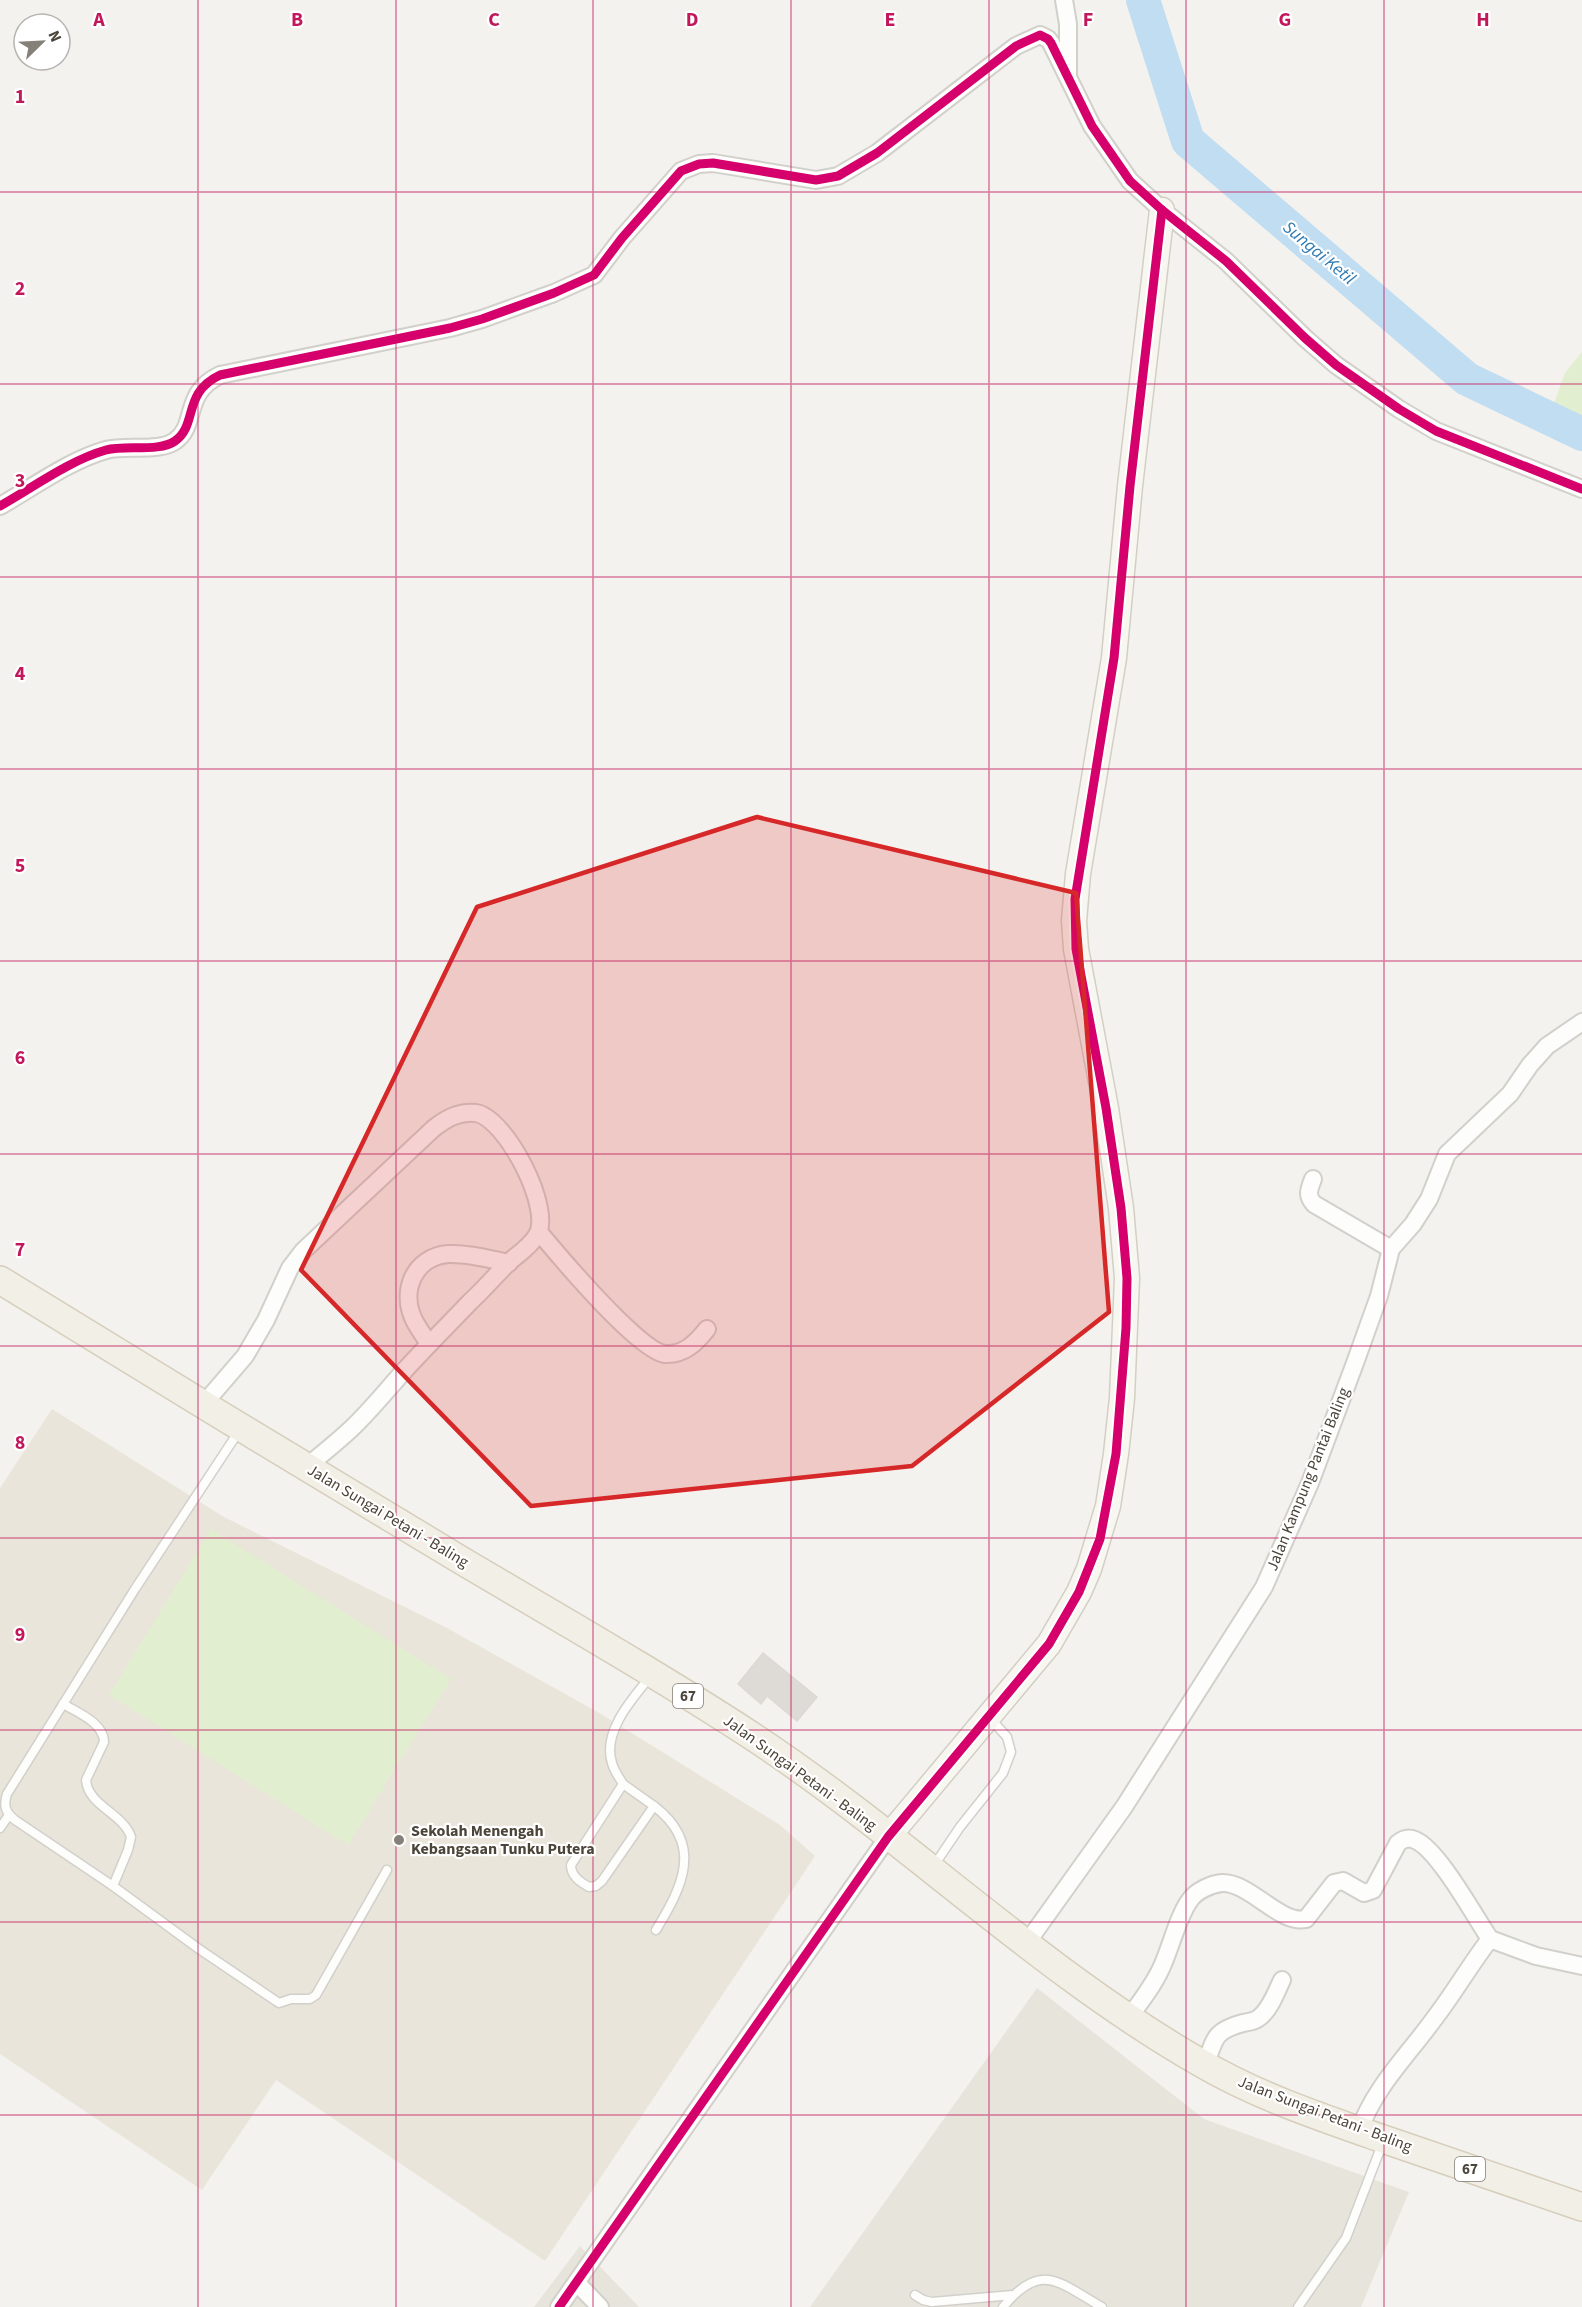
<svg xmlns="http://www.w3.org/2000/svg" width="1582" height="2307" font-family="'Source Sans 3',sans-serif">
<rect width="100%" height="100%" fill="#f4f2ee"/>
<!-- residential -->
<g fill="#e7e4dc">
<polygon points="1037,1988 1204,2119 1409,2192 1361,2307 810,2307"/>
<polygon points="580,2246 639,2307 534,2307"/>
</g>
<!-- education -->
<polygon fill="#eae5da" points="52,1409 224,1517 447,1628 601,1714 780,1825 815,1856 545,2261 276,2080 202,2190 0,2054 0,1488"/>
<!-- green -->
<g fill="#e1eecf">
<polygon points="1582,352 1582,416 1554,403 1565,373"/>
<polygon points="211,1529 451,1679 348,1845 109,1695"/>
</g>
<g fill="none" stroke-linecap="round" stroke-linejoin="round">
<!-- river -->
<polyline stroke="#c0ddf1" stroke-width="34" points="1143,0 1188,141 1467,379 1582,434"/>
</g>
<!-- building -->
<polygon fill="#dedbd6" stroke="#dcd9d4" stroke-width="1.5" points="763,1653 817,1697 797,1721 767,1696 761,1704 738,1684"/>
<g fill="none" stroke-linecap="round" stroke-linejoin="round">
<defs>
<g id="lane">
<path d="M239,1431L135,1589L7,1794C3,1806 6,1813 15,1820L113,1886L199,1949L279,2003L291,1999H310L316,1995L387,1870"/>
<path d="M63,1704C77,1712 104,1723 104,1742L86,1780C88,1806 123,1813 131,1837L128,1850L113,1886"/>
<path d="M623,1784L654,1806L602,1881L596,1886L589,1887C580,1882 571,1876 571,1865L623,1784C619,1777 614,1771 612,1763C602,1732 632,1699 650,1677"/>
<path d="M654,1806C704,1844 683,1886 656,1930"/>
<polyline points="0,1828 9,1815"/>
<polyline points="933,1867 960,1827 1003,1773 1011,1752 1007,1737 989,1717"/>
<polyline points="915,2295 923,2300 932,2302 1013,2295"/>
<path d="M1003,2307C1042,2260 1059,2283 1102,2307"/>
<polyline points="1298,2307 1346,2238 1383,2142"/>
</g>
<g id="street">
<polyline points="1064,0 1068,24 1068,76"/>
<path d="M0,506C32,488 70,460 106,450C125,445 160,452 175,441C198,425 182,393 220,375L450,328L482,319L554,293L594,275L622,238L681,171L699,164L713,163L816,180L838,176L877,153L1016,46L1040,35L1048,39L1051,43L1092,126L1130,181L1162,210L1226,261L1305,338L1336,365L1399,409L1436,431L1582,489"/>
<path d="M1313,1179C1309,1190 1306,1195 1314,1204L1391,1249"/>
<path d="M539,1232C559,1256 639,1351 665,1354C684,1355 696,1343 707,1329"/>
<path d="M429,1344C424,1336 418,1328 414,1320C400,1291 414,1257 448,1254C468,1253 489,1259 509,1263"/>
<path d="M202,1406L245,1356L266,1320L290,1268L303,1251L434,1128C447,1118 460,1111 476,1113C506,1118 553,1209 537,1235C530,1247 518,1254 508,1263C495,1276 483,1290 470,1302C448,1325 425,1348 404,1371C386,1391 370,1411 351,1429C337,1442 321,1455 306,1467"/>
<polyline points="1026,1944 1124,1807 1264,1587 1310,1483 1355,1363 1379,1296 1391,1249 1413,1224 1429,1199 1447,1154 1510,1094 1530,1065 1547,1046 1582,1022"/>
<path d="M1128,2019C1140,2002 1155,1984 1163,1964C1171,1946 1179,1914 1190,1900C1196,1891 1211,1884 1222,1883C1250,1882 1280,1925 1306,1919L1334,1883L1343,1881L1364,1893L1373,1890L1398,1843C1403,1839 1409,1837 1415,1840C1438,1849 1475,1917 1490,1939"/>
<path d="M1205,2066C1215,2039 1213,2031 1243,2023C1249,2022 1256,2021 1260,2017C1271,2008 1276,1992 1282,1980"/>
<path d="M1359,2131C1374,2088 1408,2055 1434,2019C1454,1993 1470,1965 1490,1939L1536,1956L1582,1966"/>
<polyline points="577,2283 600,2307"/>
<polyline points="559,2307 888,1837"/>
</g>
<polyline id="secondary" points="888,1837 1049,1644 1079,1592 1089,1569 1108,1506 1116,1454 1122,1398 1127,1278 1121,1208 1106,1108 1076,949 1074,921 1078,874 1114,658 1130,486 1162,210"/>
<path id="primary" d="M0,1280C152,1374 306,1467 459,1559C557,1617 657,1674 752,1736C907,1838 1040,1971 1201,2063C1259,2097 1326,2119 1389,2141C1454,2163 1518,2185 1582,2207"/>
</defs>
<!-- lane casing -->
<use href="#lane" stroke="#d2d0cb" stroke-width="11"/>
<!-- street casing -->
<use href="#street" stroke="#d2d0cb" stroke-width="20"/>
<!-- secondary casing -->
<use href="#secondary" stroke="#d3cfc5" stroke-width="27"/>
<!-- primary casing -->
<use href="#primary" stroke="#d6cebb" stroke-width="30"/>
<!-- lane -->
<use href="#lane" stroke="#fdfdfc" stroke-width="8"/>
<!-- street -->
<use href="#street" stroke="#fdfdfc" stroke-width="16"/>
<!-- secondary -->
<use href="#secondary" stroke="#f7f6f1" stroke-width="24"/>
<!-- primary -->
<use href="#primary" stroke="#f2efe6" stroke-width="27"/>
<defs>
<g id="cycleway">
<path d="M0,506C32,488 70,460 106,450C125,445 160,452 175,441C198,425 182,393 220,375L450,328L482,319L554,293L594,275L622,238L681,171L699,164L713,163L816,180L838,176L877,153L1016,46L1040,35L1048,39L1051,43L1092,126L1130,181L1162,210L1226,261L1305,338L1336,365L1399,409L1436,431L1582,489"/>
<polyline points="559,2307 888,1837 1049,1644 1079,1592 1100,1539 1116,1454 1126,1328 1127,1278 1121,1208 1106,1108 1076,949 1075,899 1114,658 1130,486 1162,210"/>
</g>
</defs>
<!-- cycleway casing -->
<use href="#cycleway" stroke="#fff" stroke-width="13"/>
<!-- cycleway -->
<use href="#cycleway" stroke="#d6006c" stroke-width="9"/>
</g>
<!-- marked area -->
<path fill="#d62828" fill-opacity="0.2" stroke="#d62828" stroke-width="4.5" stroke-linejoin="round" d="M757,817L1076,893L1109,1312L912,1466L531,1506L301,1270L477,907Z"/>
<!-- grid -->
<path fill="none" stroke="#c2185b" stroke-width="1.5" stroke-opacity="0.55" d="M198,0V2307M396,0V2307M593,0V2307M791,0V2307M989,0V2307M1186,0V2307M1384,0V2307M0,192H1582M0,384H1582M0,577H1582M0,769H1582M0,961H1582M0,1154H1582M0,1346H1582M0,1538H1582M0,1730H1582M0,1922H1582M0,2115H1582"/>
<!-- markers -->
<circle fill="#868178" stroke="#fff" stroke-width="2" cx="399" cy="1840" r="6"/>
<g text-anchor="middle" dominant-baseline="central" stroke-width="4.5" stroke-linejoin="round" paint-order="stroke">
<!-- shield labels -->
<g fill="#fff" stroke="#817c74" stroke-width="1.5">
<rect x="673" y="1684" width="30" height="24" rx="4.5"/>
<rect x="1455" y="2157" width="30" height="24" rx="4.5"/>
</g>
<g font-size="15" font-weight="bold" fill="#4b4439">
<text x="688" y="1696">67</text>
<text x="1470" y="2169">67</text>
</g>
<!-- street labels -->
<g font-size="16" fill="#4b4439" stroke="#fff">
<text transform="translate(1308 1479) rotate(-68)">Jalan Kampung Pantai Baling</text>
<text transform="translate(388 1516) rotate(31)">Jalan Sungai Petani - Baling</text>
<text transform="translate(800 1773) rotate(36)">Jalan Sungai Petani - Baling</text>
<text transform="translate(1325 2114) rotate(21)">Jalan Sungai Petani - Baling</text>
</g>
<!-- poi labels -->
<g font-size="16" font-weight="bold" fill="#4b4439" stroke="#fff" text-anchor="start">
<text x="411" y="1831">Sekolah Menengah<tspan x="411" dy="18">Kebangsaan Tunku Putera</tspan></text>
</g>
<!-- water labels -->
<g font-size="18" font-style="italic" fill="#2e7ab2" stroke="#fff">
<text transform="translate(1319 253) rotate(40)">Sungai Ketil</text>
</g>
</g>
<g font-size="20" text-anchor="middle" font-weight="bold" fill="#c2185b" stroke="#fff" stroke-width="4.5" stroke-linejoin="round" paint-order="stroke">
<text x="99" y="26">A</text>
<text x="297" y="26">B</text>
<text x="494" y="26">C</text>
<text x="692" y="26">D</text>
<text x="890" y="26">E</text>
<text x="1088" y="26">F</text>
<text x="1285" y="26">G</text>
<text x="1483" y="26">H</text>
<text x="20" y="103">1</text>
<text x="20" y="295">2</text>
<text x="20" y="487">3</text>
<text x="20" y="680">4</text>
<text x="20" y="872">5</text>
<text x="20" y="1064">6</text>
<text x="20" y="1256">7</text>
<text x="20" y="1449">8</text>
<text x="20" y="1641">9</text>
</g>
<!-- north arrow -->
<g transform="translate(42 42) rotate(66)"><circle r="28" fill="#ffffff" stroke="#b7b4b0" stroke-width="1.5"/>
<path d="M0-4.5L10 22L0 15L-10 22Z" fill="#868178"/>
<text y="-9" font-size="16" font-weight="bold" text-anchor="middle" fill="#4b4439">N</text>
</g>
</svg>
